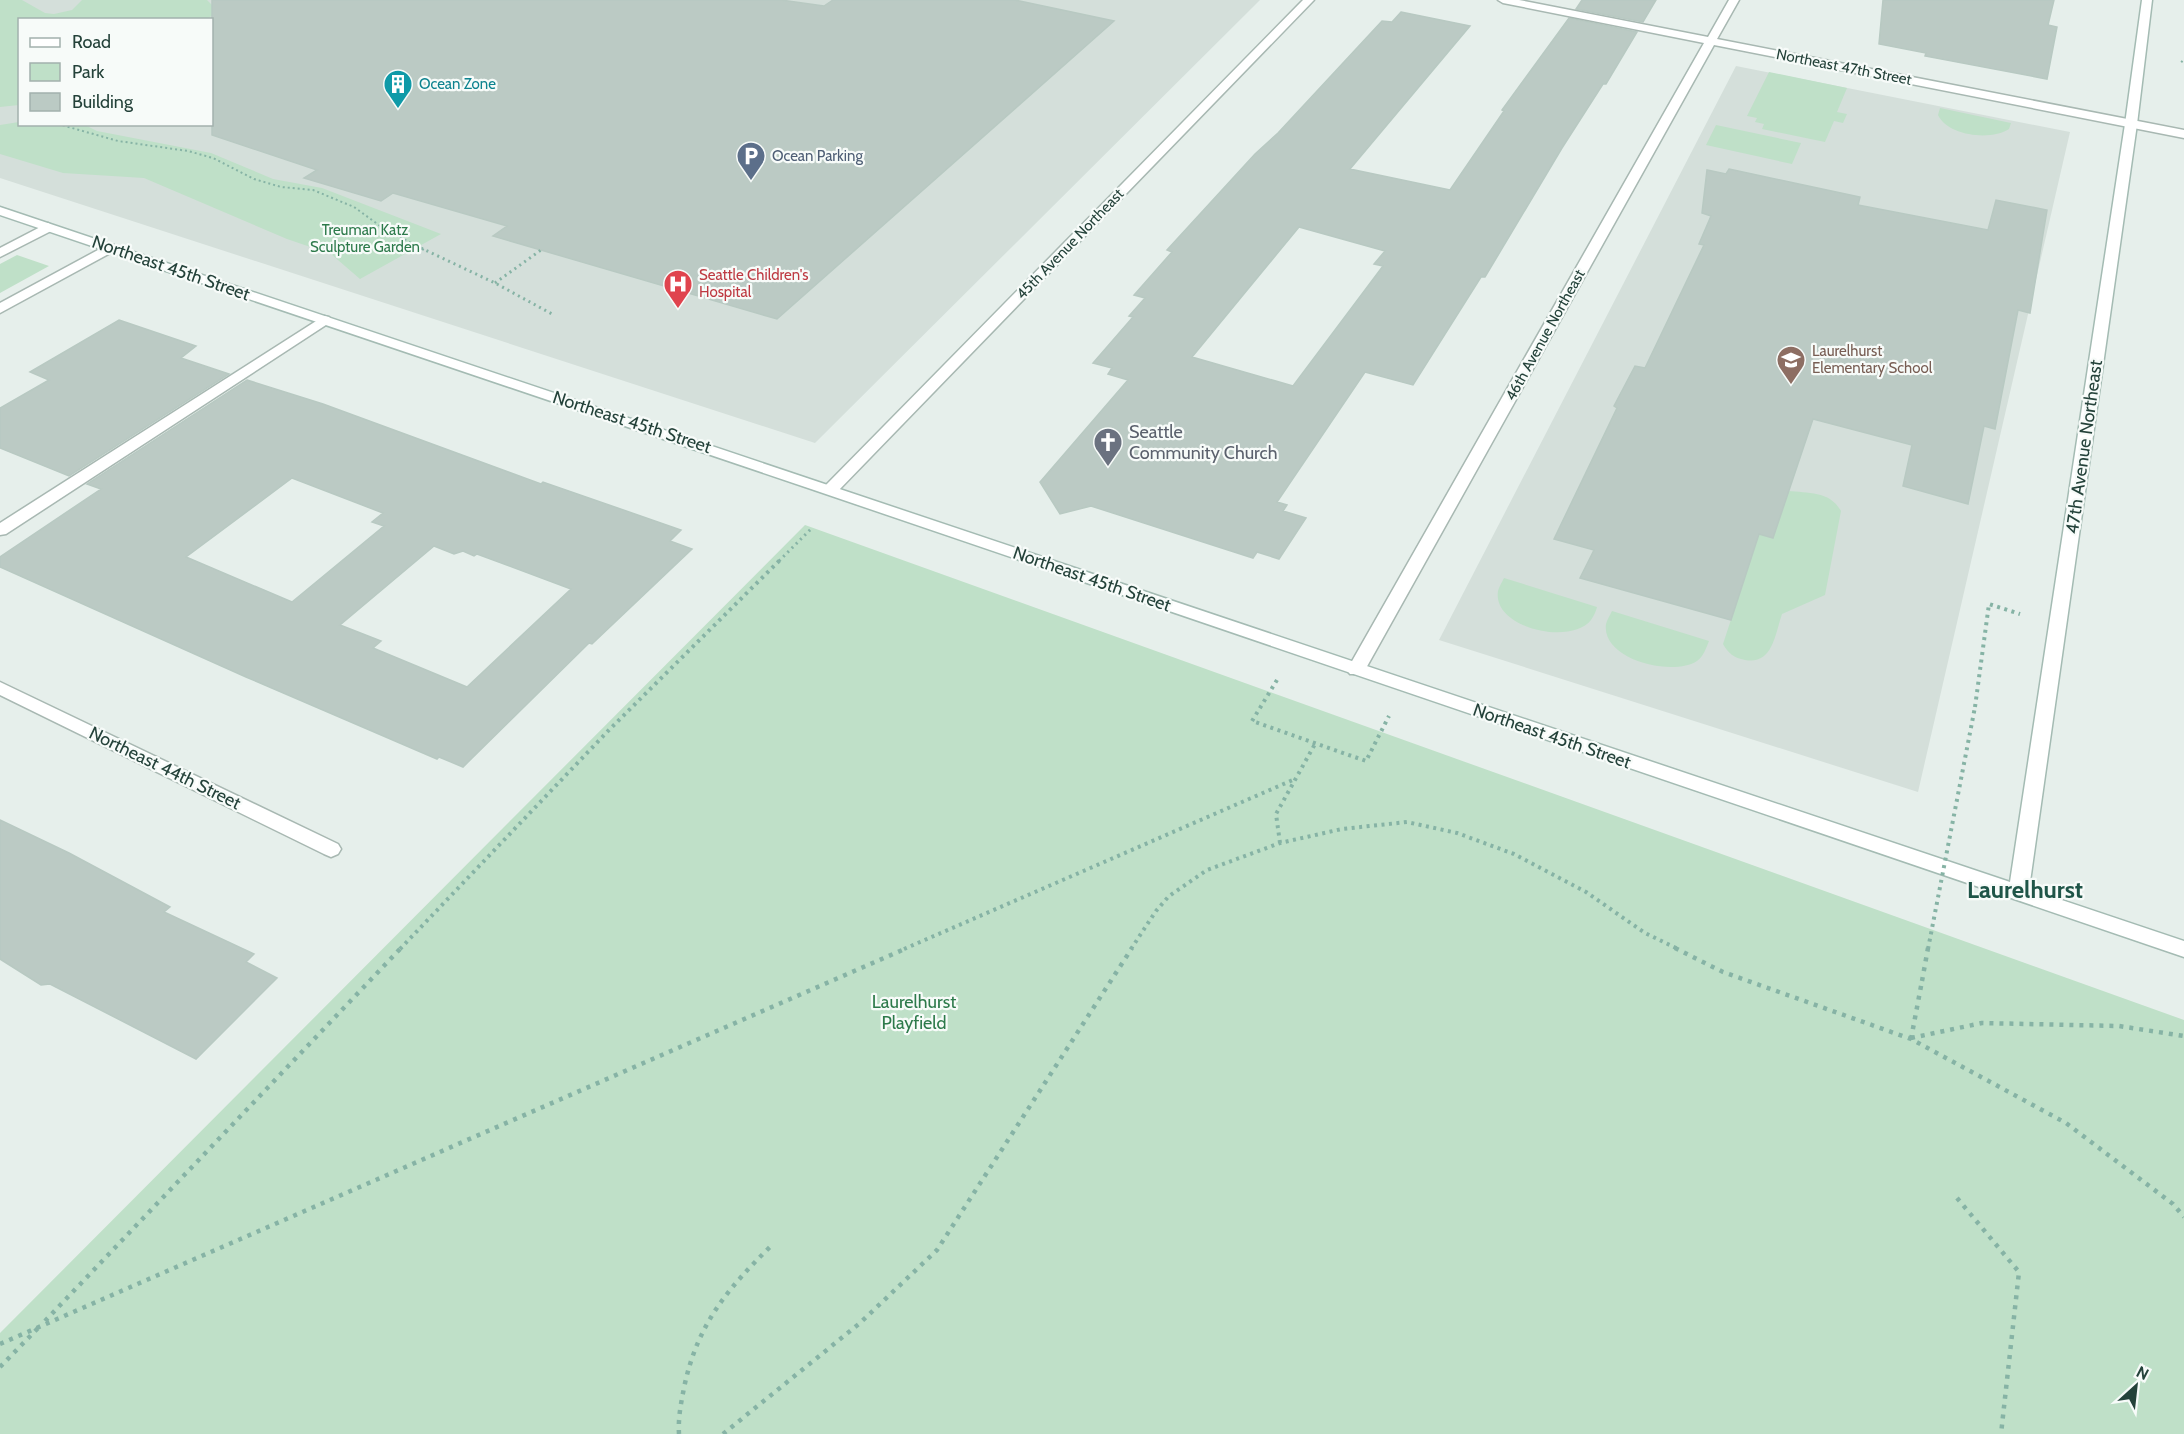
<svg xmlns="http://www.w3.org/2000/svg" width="2184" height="1434" viewBox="0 0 2184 1434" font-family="Cabin,sans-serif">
  <rect width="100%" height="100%" fill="#e6efeb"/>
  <!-- built -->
  <path fill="#d4dfda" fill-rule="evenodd" d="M0,0H1260L815,443L0,178ZM20,20H212V124H20Z
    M1736,66L2070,132L1918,792L1439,640Z"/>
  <!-- green -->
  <path fill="#bfe0c8" d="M0,0H22L45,13L54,14L72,10L82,0H207L218,11L206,20H20L19,105L0,107Z
    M1769,72L1847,88L1837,112L1847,114L1843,123L1834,121L1825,142L1762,129L1764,124L1755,122L1757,118L1747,116Z
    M1940,108L2011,123L2009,129C1991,141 1948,136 1938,115Z
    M19,122L20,124L85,125L97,131L211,153L273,179L322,188L441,234L360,279L331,254L287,239L144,178L63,173L0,154V125Z
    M1716,125L1801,143L1792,164L1706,145Z
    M17,255L49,266L0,293V264Z
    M1788,491C1808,493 1830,491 1841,511L1825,595L1782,614C1775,634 1773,665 1745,660C1734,658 1728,653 1723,644L1759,534L1773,538Z
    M805,525L2184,1020V1434H0V1333Z
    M1504,578L1597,607C1596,611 1594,616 1591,620C1571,646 1492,628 1498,591C1499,587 1502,582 1504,578Z
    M1612,611L1709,641C1706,648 1704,656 1697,661C1673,677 1601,660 1606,624C1607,620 1610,615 1612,611Z"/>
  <!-- building -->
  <path fill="#bbcac4" stroke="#b8c9c2" stroke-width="1.5" fill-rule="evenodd" d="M212,0H781L824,6L833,0H1015L1114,21L777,319L493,236L507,226L393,193L381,201L304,178L317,170L212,135Z
    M1582,0H1656L1643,22L1576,9Z
    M1883,0H2054L2048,25L2057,27L2047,79L1925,56L1926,53L1879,44Z
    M1401,12L1470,26L1350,169L1450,190L1504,111L1502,110L1569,18L1637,32L1606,84H1603L1562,148L1485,277H1481L1413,385L1365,372L1277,502L1287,505L1283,511L1306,518L1279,559L1257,552L1253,558L1091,506L1060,514L1040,482L1128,380L1108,374L1112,368L1093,363L1133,317L1129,316L1145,298L1134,295L1172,252L1167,250L1255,154L1278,133L1382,21L1392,22ZM1299,227L1385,251L1374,264L1383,266L1293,386L1192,357Z
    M1729,169L1860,197L1858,205L1988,230L1996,200L2047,210L2030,313L2018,310L1995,429L1984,426L1968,504L1903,486L1912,445L1813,419L1773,538L1759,534L1731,620L1580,578L1594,550L1554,539L1617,408L1614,406L1635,366L1645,368L1704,245L1699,244L1711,216L1702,213L1707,170L1726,174Z
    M119,320L196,346L181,358L229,374L69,476L0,448V408L49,380L30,372Z
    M247,380L323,404L541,484L543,482L681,530L670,541L692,549L592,644L589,643L463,767L439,757L437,759L246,677L0,567V557L101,489L87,484ZM292,478L383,513L372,522L384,526L292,602L186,557ZM434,546L454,554L463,551L474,556L477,554L571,589L467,687L373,648L381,641L340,625Z
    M0,820L69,853L170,907L164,912L254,954L246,962L277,978L196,1059L50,984L41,985L0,959Z"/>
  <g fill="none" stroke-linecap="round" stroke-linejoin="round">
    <!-- lane casing -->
    <g stroke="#a8b8b2" stroke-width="3">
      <path id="lane" d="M324,316L329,317L331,320L329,323L6,534L0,535V523Z"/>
    </g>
    <!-- street casing -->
    <g stroke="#a8b8b2" stroke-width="3">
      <path id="street" d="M1303,0H1314L837,492H825L823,489L825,486Z
        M1498,0H1519L1708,37L1729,0H1739L1717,39L2184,130V138L1714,45L1365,670L1362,674H1350L1347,670L1704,43L1503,3Z
        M48,223L54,227L53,230L0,257V248Z
        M109,244L114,245L116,248L114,251L0,313V303Z
        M0,682L338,844L341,849L338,854L331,857L324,854L0,695Z"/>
    </g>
    <!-- secondary casing -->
    <g stroke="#a4bbb3" stroke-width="3">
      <path id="secondary" d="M2142,0H2152L2137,124L2029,889L2184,941V957L814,490L0,215V207L2010,882L2125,124Z"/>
    </g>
    <!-- path-far3 -->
    <path stroke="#86b3a5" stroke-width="2" stroke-dasharray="2 3" stroke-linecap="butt" d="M2181,61L2184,63
      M58,124L118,141L188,151L213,158L254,179L281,187L313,190L354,207L383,228L424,250"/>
    <!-- path-far2 -->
    <path stroke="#86b3a5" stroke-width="3" stroke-dasharray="2 4" stroke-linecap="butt" d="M421,248L495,283L552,314
      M495,283L541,250
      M779,561L812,528"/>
    <!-- path-far1 -->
    <path stroke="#86b3a5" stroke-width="4" stroke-dasharray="3 4.5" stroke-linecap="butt" d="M1277,680L1252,721L1366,761L1389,716
      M1975,707L1989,604L2020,614
      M1280,843L1276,814L1315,744
      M400,949L609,730L781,559
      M904,949L1295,779
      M1131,949L1156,911L1169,896L1207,870L1280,843L1342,829L1407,822L1457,833L1514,854L1586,892L1645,933L1678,949"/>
    <!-- path -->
    <path stroke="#86b3a5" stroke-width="4.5" stroke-dasharray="4 6" stroke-linecap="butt" d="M1675,948L1723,972L1911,1039L2066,1123L2173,1204L2184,1217
      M1911,1038L1982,1023L2119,1026L2184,1036
      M1911,1039L1922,981
      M1957,1198L2019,1272L2001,1434
      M45,1321L401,948
      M0,1344L907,948
      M0,1367L40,1326
      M679,1434C678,1418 681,1403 684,1388C697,1324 728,1288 773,1244
      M723,1434L860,1323L937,1250L1132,948"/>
    <!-- lane -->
    <use href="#lane" fill="#fff" fill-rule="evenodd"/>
    <!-- street -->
    <use href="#street" fill="#fff" fill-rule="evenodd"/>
    <!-- secondary -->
    <use href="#secondary" fill="#fff" fill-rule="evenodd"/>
    <!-- path-bridge-far1 -->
    <path stroke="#86b3a5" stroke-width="4" stroke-dasharray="3 4.5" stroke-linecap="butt" d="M1928,949L1975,707"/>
    <!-- path-bridge -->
    <path stroke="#86b3a5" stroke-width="4.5" stroke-dasharray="4 6" stroke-linecap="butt" d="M1922,981L1928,948"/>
  </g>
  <!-- icons -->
  <defs>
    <g id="building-pin" transform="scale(1.5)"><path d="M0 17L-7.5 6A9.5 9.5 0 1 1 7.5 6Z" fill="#0f9aa8" stroke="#f7fbf9"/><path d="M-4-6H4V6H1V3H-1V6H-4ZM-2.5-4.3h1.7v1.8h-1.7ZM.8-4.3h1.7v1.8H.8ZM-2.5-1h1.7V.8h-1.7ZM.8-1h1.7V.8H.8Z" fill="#fff"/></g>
    <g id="parking-pin" transform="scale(1.5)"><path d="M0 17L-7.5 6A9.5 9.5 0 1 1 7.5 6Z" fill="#5c6f8a" stroke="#f7fbf9"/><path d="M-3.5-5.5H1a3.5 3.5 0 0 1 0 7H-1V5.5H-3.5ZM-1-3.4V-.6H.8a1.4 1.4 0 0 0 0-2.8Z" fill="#fff"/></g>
    <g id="hospital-pin" transform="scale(1.5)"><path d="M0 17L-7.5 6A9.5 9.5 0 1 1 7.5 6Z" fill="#e0444e" stroke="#f7fbf9"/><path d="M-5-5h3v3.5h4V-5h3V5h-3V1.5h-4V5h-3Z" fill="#fff"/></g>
    <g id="school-pin" transform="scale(1.5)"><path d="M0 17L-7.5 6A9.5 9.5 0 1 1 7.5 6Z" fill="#8d6e63" stroke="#f7fbf9"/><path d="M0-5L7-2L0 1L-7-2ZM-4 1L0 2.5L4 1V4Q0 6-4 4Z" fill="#fff"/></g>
    <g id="church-pin" transform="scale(1.5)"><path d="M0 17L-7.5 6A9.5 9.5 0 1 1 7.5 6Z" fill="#6b7280" stroke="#f7fbf9"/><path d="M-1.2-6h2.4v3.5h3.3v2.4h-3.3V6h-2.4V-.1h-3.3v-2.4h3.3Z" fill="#fff"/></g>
  </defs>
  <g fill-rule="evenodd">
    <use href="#building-pin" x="398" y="84"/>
    <use href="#parking-pin" x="751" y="156"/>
    <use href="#hospital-pin" x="678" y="284"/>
    <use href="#school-pin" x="1791" y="360"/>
    <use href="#church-pin" x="1108" y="442"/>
  </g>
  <g text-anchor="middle" stroke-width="4.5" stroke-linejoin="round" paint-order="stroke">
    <!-- far-street labels -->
    <g font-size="15" fill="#24423a" stroke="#f7fbf9">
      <text transform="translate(1844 67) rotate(11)" y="5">Northeast 47th Street</text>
      <text transform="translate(1070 244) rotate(-46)" y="5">45th Avenue Northeast</text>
      <text transform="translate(1545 335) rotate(-61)" y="5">46th Avenue Northeast</text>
    </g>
    <!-- far-culture labels -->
    <g font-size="15" fill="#0d838f" stroke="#f7fbf9" text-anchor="start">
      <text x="419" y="89">Ocean Zone</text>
    </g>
    <!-- far-service labels -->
    <g font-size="15" fill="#4e5e75" stroke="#f7fbf9" text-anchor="start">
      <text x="772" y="161">Ocean Parking</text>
    </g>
    <!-- far-park labels -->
    <g font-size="15" fill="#2d7a4b" stroke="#f7fbf9">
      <text x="365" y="235">Treuman Katz<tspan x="365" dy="17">Sculpture Garden</tspan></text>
    </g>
    <!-- far-health labels -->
    <g font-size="15" fill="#be3a42" stroke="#f7fbf9" text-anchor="start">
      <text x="699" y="280">Seattle Children's<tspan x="699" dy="17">Hospital</tspan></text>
    </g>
    <!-- far-education labels -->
    <g font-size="15" fill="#785e54" stroke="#f7fbf9" text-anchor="start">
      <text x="1812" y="356">Laurelhurst<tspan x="1812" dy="17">Elementary School</tspan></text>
    </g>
    <!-- street labels -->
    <g font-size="18" fill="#24423a" stroke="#f7fbf9">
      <text transform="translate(171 268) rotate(19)" y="6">Northeast 45th Street</text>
      <text transform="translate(632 422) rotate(18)" y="6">Northeast 45th Street</text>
      <text transform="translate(2084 447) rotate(-82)" y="6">47th Avenue Northeast</text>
      <text transform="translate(1092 579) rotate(19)" y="6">Northeast 45th Street</text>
      <text transform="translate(1552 736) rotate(19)" y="6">Northeast 45th Street</text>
      <text transform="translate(165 768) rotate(26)" y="6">Northeast 44th Street</text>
    </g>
    <!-- worship labels -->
    <g font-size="18" fill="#5b616d" stroke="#f7fbf9" text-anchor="start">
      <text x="1129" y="438">Seattle<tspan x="1129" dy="21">Community Church</tspan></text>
    </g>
    <!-- park labels -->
    <g font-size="18" fill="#2d7a4b" stroke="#f7fbf9">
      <text x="914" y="1008">Laurelhurst<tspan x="914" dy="21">Playfield</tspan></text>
    </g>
    <!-- district labels -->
    <g font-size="24" font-weight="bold" fill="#1f5548" stroke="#f7fbf9">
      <text x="2025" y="898">Laurelhurst</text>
    </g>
  </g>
  <!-- legend -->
  <rect x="18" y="18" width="195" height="108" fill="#f7fbf9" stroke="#a3b1ad" stroke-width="1.5"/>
  <rect x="30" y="38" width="30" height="9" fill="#ffffff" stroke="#a3b1ad" stroke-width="1.5"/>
  <text x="72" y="48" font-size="18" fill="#24423a">Road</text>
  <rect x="30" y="63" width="30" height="18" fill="#bfe0c8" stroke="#a3b1ad" stroke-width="1.5"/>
  <text x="72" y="78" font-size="18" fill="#24423a">Park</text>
  <rect x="30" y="93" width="30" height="18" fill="#bbcac4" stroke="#a3b1ad" stroke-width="1.5"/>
  <text x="72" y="108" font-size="18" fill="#24423a">Building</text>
  <!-- north arrow -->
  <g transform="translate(2136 1386) rotate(27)" stroke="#f7fbf9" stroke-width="4.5" paint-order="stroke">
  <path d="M0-4.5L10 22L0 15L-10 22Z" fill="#24423a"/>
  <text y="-9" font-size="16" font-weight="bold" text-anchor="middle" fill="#24423a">N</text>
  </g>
</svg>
